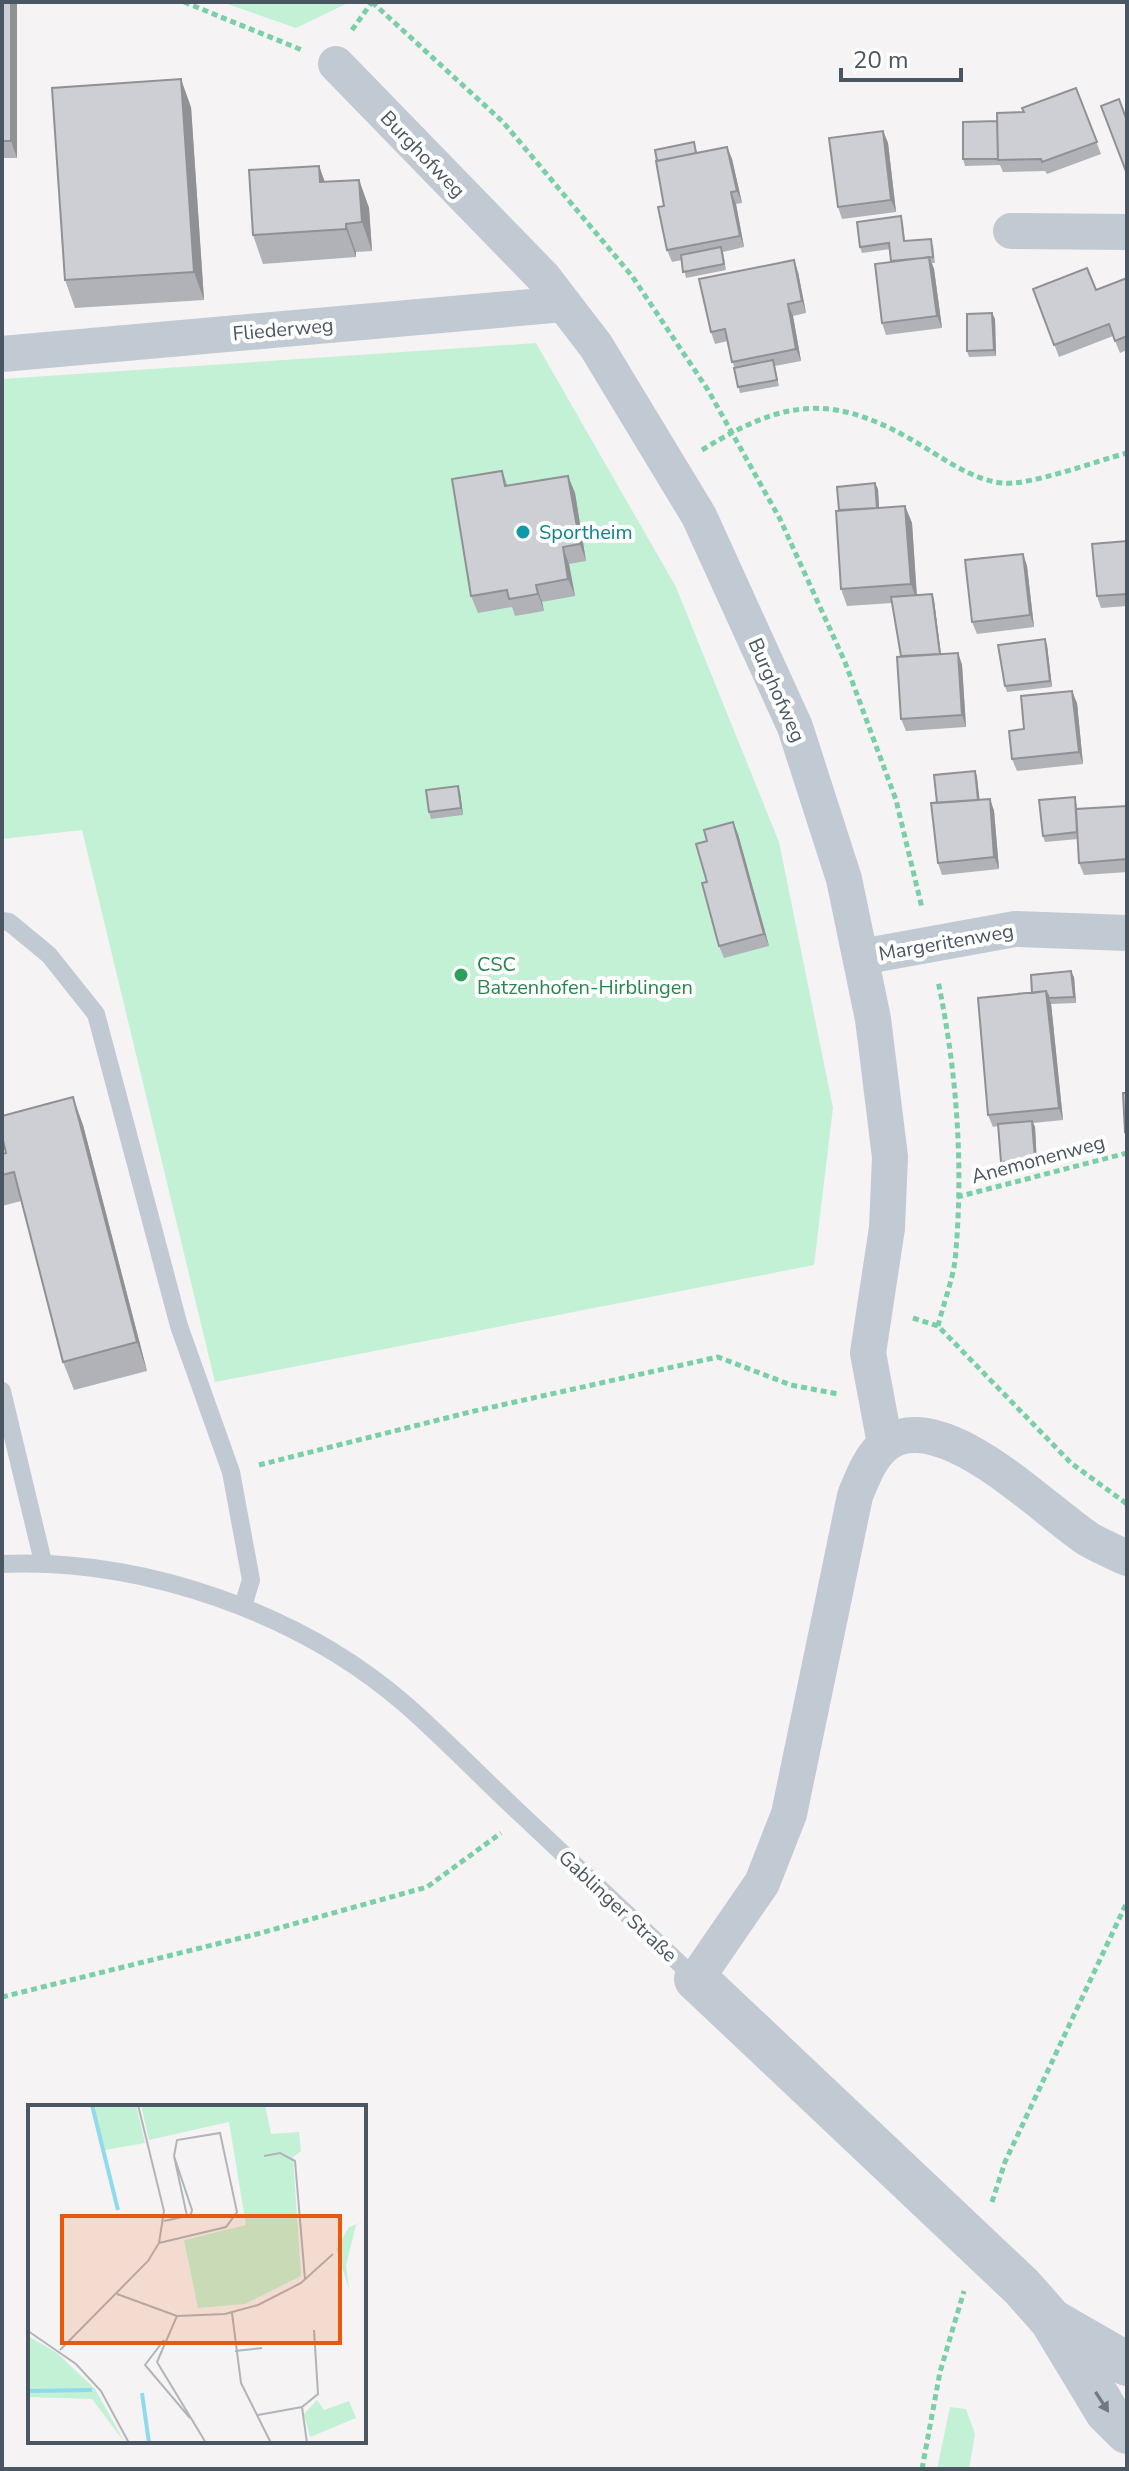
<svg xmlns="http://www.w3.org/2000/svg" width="1129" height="2471" viewBox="0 0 1129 2471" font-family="'Nunito Sans',sans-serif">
  <rect width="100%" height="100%" fill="#f5f3f3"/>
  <!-- green -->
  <path fill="#c3f1d5" d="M222,2H350L296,28Z
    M536,343L676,587L779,842L833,1108L814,1265L215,1382L82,830L2,839V379Z
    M950,2407L966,2409L975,2434L969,2469H937Z"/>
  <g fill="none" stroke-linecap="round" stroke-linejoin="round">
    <!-- path -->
    <path stroke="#7ad0a6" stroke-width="5" stroke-dasharray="6 4" stroke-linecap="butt" d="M184,2L302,50
      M372,2L503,122L632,276L708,390L780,519L845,662L896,800L922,908
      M352,30L372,2
      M702,450C789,396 837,394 924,447C947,461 974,480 1002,483C1030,486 1096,461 1127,453
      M957,1197L1127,1153
      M913,1318L938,1326L1071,1463L1127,1504
      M938,1326C943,1305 952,1282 955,1261C964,1168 957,1072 938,981
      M259,1465L470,1412L718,1357L791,1385L838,1394
      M2,1997L257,1934L427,1887L501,1833
      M992,2202L1005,2162L1127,1902
      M922,2469L940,2372L964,2291"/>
    <!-- service -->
    <path stroke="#c1cad2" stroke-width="18" d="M2,921L9,922L49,955L96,1014L179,1326L231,1472L251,1580L243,1606
      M2,1391L43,1562
      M2,1564C142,1558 299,1612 405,1704C446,1740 484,1780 524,1817C581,1871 638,1925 696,1979"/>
    <!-- minor -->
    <path stroke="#c1cad2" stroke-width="36" d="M336,64L543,277L596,346L699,516L795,727L844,879L873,1019L890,1157L887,1228L868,1353L885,1444
      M1011,231L1127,232
      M2,354L564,304
      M861,957L1015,929L1127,933
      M696,1979L762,1883L789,1814L855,1496C862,1479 870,1456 886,1444C941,1404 1043,1509 1088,1539C1100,1546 1114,1552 1127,1558"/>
    <!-- tertiary -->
    <path stroke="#c1cad2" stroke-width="44" d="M696,1979L1022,2287L1052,2321L1107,2412L1127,2432
      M1056,2323L1127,2364"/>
  </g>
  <!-- wall -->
  <path fill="#b0b2b7" d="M2,2H17V158H2Z
    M1076,88L1101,154L1047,174L1045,171L1003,172L1000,165L965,166L963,159L997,121L1023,112Z
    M191,107L204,300L75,308L65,280Z
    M883,131L888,143L896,212L842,219L838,207Z
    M694,142L697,153L727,147L732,159L742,203L736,204L744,247L723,252L726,270L686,278L682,260L672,262L667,250L664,206Z
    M319,166L325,182L359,180L369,208L372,251L356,252V257L263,264L253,235Z
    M901,216L903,223L905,241L933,245L935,263H932L934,269L942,328L886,335L882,323L892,262L890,249L862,253L860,247Z
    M798,272L806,313L793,316L801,361L775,366L779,386L740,393L728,341L715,344L711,332Z
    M1127,278V350L1120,353L1113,336L1059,357L1033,289L1096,290Z
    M992,313L995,319L996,356L969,357L967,351Z
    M502,471L508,486L568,476L575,493L586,561L569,564L575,596L542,602L544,611L515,616L512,607L478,613L471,596Z
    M878,489L879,508L905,506L912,523L917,595L932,594L934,600L941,654L958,653L962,665L966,727L906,731L901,719V656L892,603L847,606L841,589L839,510Z
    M1127,541V606L1101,608L1097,596Z
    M1023,554L1027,566L1034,627L977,634L972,622Z
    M1047,645L1052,687L1007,692L1005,686Z
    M1077,703L1083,764L1017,771L1012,759L1024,729Z
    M975,771L977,777L979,800L990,799L994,811L999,869L942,875L938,863L937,803Z
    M460,792L463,815L431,819L429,812Z
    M1077,803V809L1127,806V872L1084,875L1079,863L1078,839L1045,842L1043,836Z
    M738,834L769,946L724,958L719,946Z
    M1074,977L1076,1003L1051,1004L1063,1120L1033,1123L1035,1127L1037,1165L1003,1168L1001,1162L998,1126L993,1127L988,1115L1032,993Z
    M83,1125L147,1371L74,1390L63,1362L21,1201L2,1206V1154Z"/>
  <!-- shaded-wall -->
  <path fill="#909195" d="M11,2H17V158L11,141Z
    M181,79L191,107L204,300L194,272Z
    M883,131L888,143L896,212L891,200Z
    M727,147L732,159L742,203L737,191Z
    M319,166L329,194L320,182Z
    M359,180L369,208L372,251L362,222Z
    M731,192L736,204L744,247L740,236Z
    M346,224L356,252V257L346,229Z
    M929,257L934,269L942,328L937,316Z
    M794,260L798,272L806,313L802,301Z
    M788,304L793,316L801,361L796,349Z
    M992,313L995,319L996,356L994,350Z
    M568,476L575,493L586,561L580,544Z
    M875,483L878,489L880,525L878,519Z
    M905,506L912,523L917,601L911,584Z
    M563,547L569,564L575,596L568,579Z
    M1023,554L1027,566L1034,627L1030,615Z
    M536,585L542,602L544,611L538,594Z
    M932,594L934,600L942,665L940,659Z
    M1045,639L1047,645L1052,687L1050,681Z
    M958,653L962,665L966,727L962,715Z
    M1072,691L1077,703L1083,764L1079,752Z
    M975,771L977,777L981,812L978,806Z
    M458,786L460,792L463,815L461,808Z
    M990,799L994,811L999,869L994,857Z
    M733,822L738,834L769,946L764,934Z
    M1071,971L1074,977L1076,1003L1074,997Z
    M1046,991L1051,1003L1063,1120L1059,1108Z
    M73,1097L83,1125L147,1371L137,1342Z
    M1032,1121L1035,1127L1037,1165L1035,1159Z"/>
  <!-- building -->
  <path fill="#cdcfd5" stroke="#909195" stroke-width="2" d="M2,2H11V141H2Z
    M181,79L194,272L65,280L52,88Z
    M1076,88L1097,142L1042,162L1041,159L998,160L997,113L1024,112L1022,108Z
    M1119,99L1127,121V174L1101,106Z
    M997,121L998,159H963V122Z
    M883,131L891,200L838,207L829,138Z
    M694,142L696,153L657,161L655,150Z
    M727,147L737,191L731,192L740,236L667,250L658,207L664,206L656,161Z
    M319,166L320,182L359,180L362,222L346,224V229L253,235L249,170Z
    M901,216L904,241L931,239L933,257L891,261L889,243L860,247L857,222Z
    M721,247L724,264L683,272L681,255Z
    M929,257L937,316L882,323L875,264Z
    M794,260L802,301L788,304L796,349L732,362L725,329L711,332L699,279Z
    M1087,268L1096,290L1127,278V336L1115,341L1109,324L1054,345L1033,289Z
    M992,313L994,350L967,351V314Z
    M773,360L777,380L738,387L734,368Z
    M502,471L505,486L568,476L580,544L563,547L568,579L536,585L538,594L509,599L507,590L471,596L452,479Z
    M875,483L877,508L839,510L837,487Z
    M905,506L911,584L841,589L836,511Z
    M1127,541V594L1097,596L1092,544Z
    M1023,554L1030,615L972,622L965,560Z
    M932,594L940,654L901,656L891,597Z
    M1045,639L1050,681L1005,686L998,645Z
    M958,653L962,715L901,719L897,657Z
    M1072,691L1079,752L1012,759L1009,731L1024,729L1021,696Z
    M975,771L978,800L937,803L934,775Z
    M458,786L461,808L429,812L426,790Z
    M1075,797L1077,832L1043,836L1039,800Z
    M990,799L994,857L938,863L931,803Z
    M1127,806V859L1079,863L1076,809Z
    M733,822L764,934L719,946L702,883L707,882L696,844L707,841L704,830Z
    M1071,971L1074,997L1049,998L1046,991L1032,993L1031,975Z
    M1046,991L1059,1108L988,1115L978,998Z
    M1123,1093H1127V1131L1125,1132Z
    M73,1097L137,1342L63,1362L14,1172L2,1175V1154L6,1153L2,1136V1116Z
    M1032,1121L1035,1159L1001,1162L998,1124Z"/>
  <!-- one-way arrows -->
  <defs><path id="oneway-solid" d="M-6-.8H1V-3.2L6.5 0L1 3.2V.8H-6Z" transform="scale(2)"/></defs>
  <use fill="#6e7983" href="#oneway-solid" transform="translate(1102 2402) rotate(57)"/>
  <!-- markers -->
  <circle fill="#0f9aa8" stroke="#fff" stroke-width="3" cx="523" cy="532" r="8"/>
  <circle fill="#2e9e5b" stroke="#fff" stroke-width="3" cx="461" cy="975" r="8"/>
  <g text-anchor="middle" stroke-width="8" stroke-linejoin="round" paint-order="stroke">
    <!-- street labels -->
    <g font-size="20" fill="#4a5661" stroke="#fff">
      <text transform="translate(423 154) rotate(46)" y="7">Burghofweg</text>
      <text transform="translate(283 329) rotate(-5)" y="7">Fliederweg</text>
      <text transform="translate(777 690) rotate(66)" y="7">Burghofweg</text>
      <text transform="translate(946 942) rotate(-10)" y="7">Margeritenweg</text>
      <text transform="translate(1038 1159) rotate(-15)" y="7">Anemonenweg</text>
      <text transform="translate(618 1906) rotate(43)" y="7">Gablinger Straße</text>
    </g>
    <!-- culture labels -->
    <g font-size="20" fill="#0d838f" stroke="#fff" text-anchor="start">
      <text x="539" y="539">Sportheim</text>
    </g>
    <!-- leisure labels -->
    <g font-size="20" fill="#27864d" stroke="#fff" text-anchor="start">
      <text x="477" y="971">CSC<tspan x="477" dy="23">Batzenhofen-Hirblingen</tspan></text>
    </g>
  </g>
  <!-- overview -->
  <g transform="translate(28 2105)">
    <rect width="338" height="338" fill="#f5f3f3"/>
    <path d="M65,0H108L117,38L77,45ZM113,0H237L243,29L271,27L273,46L265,52L273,171L217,199L170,203L156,135L218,120L201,17L231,10L121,35ZM338,116L328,120L318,160L321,184L308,144L321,122ZM0,231L29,248L67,284L97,338L64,294L0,292ZM289,295L296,305L321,296L328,313L282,332L276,309Z" fill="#c3f1d5"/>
    <path fill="none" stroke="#90daee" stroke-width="4" d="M64,0L90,105M0,286L64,285M114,288L121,338"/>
    <path fill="none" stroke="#b1b4b9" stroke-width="2" d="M236,51L252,48L267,56L277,174M136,116L159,111L163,109L164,105L146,51L159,111M131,138L198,122L209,107L192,28L149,35L146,51M89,189L149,211M204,208L213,278L243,338M149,211L197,209L230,200L273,178L305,149M149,211L129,257L178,338M0,226L48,259L73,286L101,338M136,235L117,260L162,313M32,245L120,156L131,138L136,106L110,0M207,246L234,243M274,302L279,338M230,310L274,302L290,289L286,225"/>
    <path fill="#e8590c" fill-opacity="0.15" stroke="#e8590c" stroke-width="4" d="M34,111H312V238H34Z"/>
    <rect width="338" height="338" fill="none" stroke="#4a5661" stroke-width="4"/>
  </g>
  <!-- border -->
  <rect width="1129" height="2471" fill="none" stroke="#4a5661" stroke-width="8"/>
  <!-- scale -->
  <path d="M841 68v12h120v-12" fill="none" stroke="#4a5661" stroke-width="4"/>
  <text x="853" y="68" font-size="24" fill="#4a5661" stroke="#ffffff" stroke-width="6" paint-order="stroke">20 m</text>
</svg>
